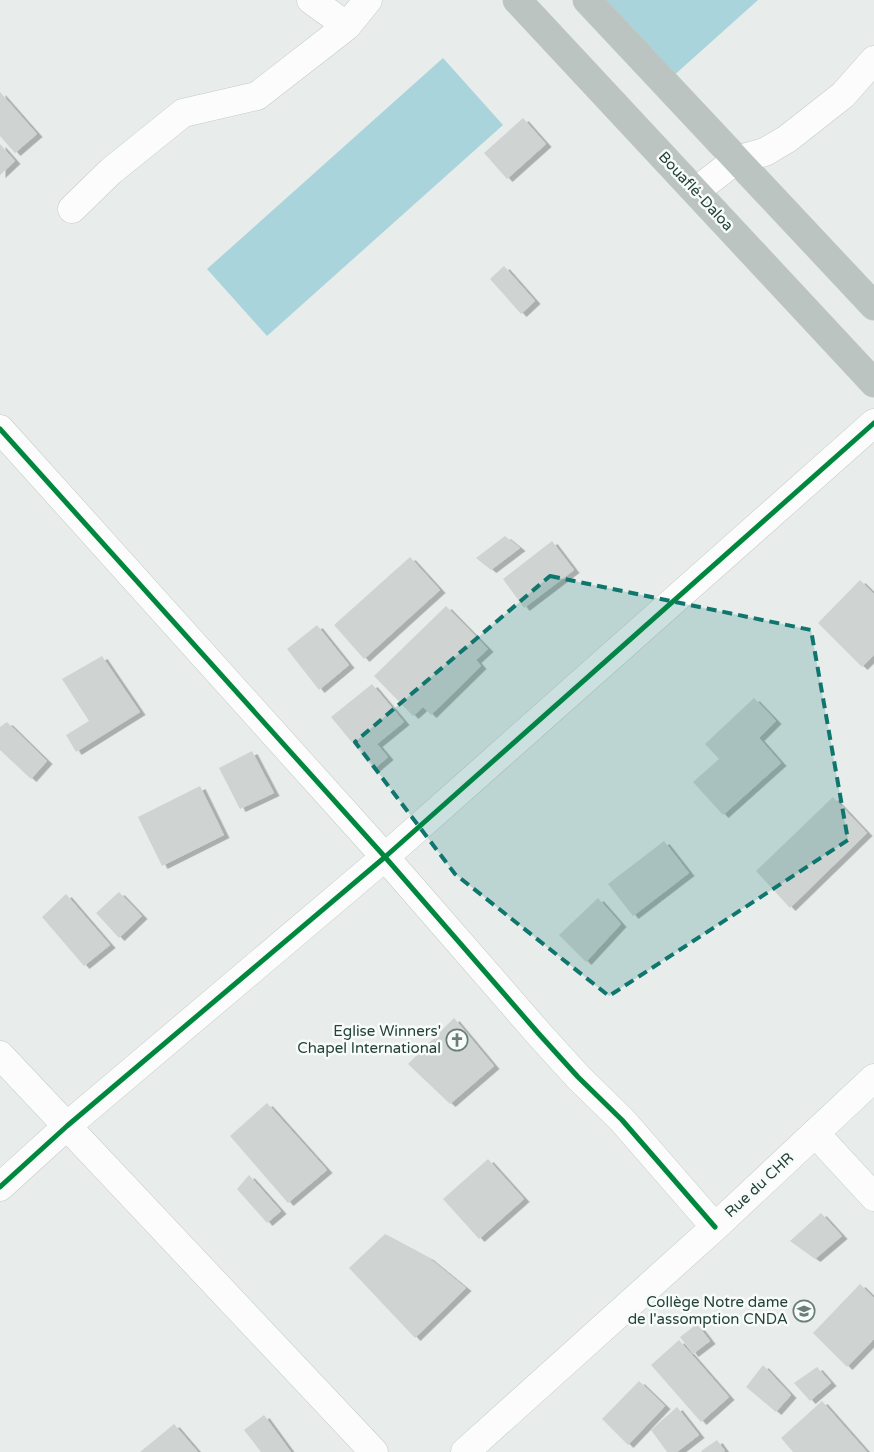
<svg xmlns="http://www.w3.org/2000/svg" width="874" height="1452" viewBox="0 0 874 1452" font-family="'Varela Round',sans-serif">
  <defs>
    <filter id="shadow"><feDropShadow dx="5.5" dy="3" stdDeviation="0" flood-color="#0004"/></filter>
  </defs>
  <rect width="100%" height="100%" fill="#e8edeb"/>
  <!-- water -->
  <path fill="#a9d4db" d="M601,0H758L671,78Z
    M443,58L503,125L267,336L207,269Z"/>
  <!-- building -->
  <path fill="#cfd4d2" filter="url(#shadow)" d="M0,92L37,134L15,153L0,136Z
    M523,118L546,144L507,179L484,153Z
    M0,144L15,161L0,175Z
    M504,266L535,301L521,314L490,279Z
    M505,536L520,548L491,570L476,558Z
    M552,541L574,570L524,608L503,579Z
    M410,557L440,590L364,659L334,625Z
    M860,580L874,594V655L862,667L818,623Z
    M446,606L488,649L476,660L481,666L431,715L423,707L413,716L374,676Z
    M317,625L349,665L319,690L287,649Z
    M102,656L140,712L76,752L66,735L89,721L62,679Z
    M372,684L404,722L377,744L388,757L374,769L331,717Z
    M754,698L776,721L759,738L781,763L723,815L693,782L719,759L705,744Z
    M7,722L47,761L31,779L0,750V727Z
    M252,751L274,793L240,809L219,768Z
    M200,786L224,835L162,866L138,817Z
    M833,797L867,833L790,908L756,871Z
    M664,841L689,873L633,916L608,884Z
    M119,892L142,916L119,938L96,913Z
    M66,894L110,945L84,966L42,917Z
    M598,898L621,924L586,962L559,935Z
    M454,1018L494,1066L450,1104L408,1064Z
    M267,1103L327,1170L288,1203L230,1136Z
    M488,1159L524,1199L479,1239L443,1199Z
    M249,1175L281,1211L267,1223L237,1189Z
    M821,1213L842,1236L815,1259L790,1241Z
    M385,1234L428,1257L466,1288L415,1338L349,1268Z
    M860,1284L874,1298V1339L847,1367L813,1333Z
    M697,1324L710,1341L693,1354L680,1337Z
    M679,1340L729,1397L701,1422L651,1365Z
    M763,1365L791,1395L776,1412L746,1387Z
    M817,1367L831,1383L810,1401L794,1383Z
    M639,1381L665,1406L628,1445L602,1419Z
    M822,1401L867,1452H793L781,1438Z
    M677,1407L699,1435L677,1452H667L651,1430Z
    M264,1415L291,1452H261L244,1430Z
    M174,1424L198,1452H140Z
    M717,1440L725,1451L722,1452H702L701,1451Z"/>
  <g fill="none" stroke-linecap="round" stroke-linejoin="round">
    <!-- minor casing -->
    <g stroke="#c5cac8" stroke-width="29">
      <path id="minor" d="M311,0L347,26
        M696,191L736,160L765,152L787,139L843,95L874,60
        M72,209L111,171L183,113L257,96L347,26L368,0
        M0,429L385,857L539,1034L578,1077L622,1120L715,1227
        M0,1055L374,1452
        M815,1133L874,1197
        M0,1187L67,1126L385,857L874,423
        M465,1452L715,1227L874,1078"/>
    </g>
    <!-- highway casing -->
    <g stroke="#c3ccc9" stroke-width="29">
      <path id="highway" d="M517,0L874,383
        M587,0L874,306"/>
    </g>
    <!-- minor -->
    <use href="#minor" stroke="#fcfcfc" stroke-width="28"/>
    <!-- highway -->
    <use href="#highway" stroke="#bcc4c2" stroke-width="28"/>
    <!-- cycleway casing -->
    <g stroke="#f7fbf9" stroke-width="8">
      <path id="cycleway" d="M0,429L385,857L539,1034L578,1077L622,1120L715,1227
        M0,1187L67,1126L385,857L874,423"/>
    </g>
    <!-- cycleway -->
    <use href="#cycleway" stroke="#00873e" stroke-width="5"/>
  </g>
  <!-- marked area -->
  <path fill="#0f766e" fill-opacity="0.2" stroke="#0f766e" stroke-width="4" stroke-dasharray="10 6" stroke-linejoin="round" d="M550,576L811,630L848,840L609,996L455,874L355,742Z"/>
  <!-- icons -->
  <defs>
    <g id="church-ring" transform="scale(1.125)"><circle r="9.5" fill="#f7fbf9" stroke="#697e78" stroke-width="1.5"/><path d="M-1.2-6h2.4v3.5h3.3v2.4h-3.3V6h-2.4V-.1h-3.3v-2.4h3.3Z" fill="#697e78"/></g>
    <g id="school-ring" transform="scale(1.125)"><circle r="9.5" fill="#f7fbf9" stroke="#697e78" stroke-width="1.5"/><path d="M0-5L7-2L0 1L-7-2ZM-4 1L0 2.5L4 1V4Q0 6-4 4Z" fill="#697e78"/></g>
  </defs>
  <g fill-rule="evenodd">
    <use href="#church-ring" x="457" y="1040"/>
    <use href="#school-ring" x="804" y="1311"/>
  </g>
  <g text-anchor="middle" stroke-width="5" stroke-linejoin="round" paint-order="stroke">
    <!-- street labels -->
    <g font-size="15" fill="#24423a" stroke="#f7fbf9">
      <text transform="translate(696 191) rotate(47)" y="5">Bouaflé-Daloa</text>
      <text transform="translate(759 1185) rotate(-43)" y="5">Rue du CHR</text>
    </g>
    <!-- poi labels -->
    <g font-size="15" fill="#24423a" stroke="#f7fbf9" text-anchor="end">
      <text x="441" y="1036">Eglise Winners'<tspan x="441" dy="17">Chapel International</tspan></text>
      <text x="788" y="1307">Collège Notre dame<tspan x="788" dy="17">de l'assomption CNDA</tspan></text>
    </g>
  </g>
</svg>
